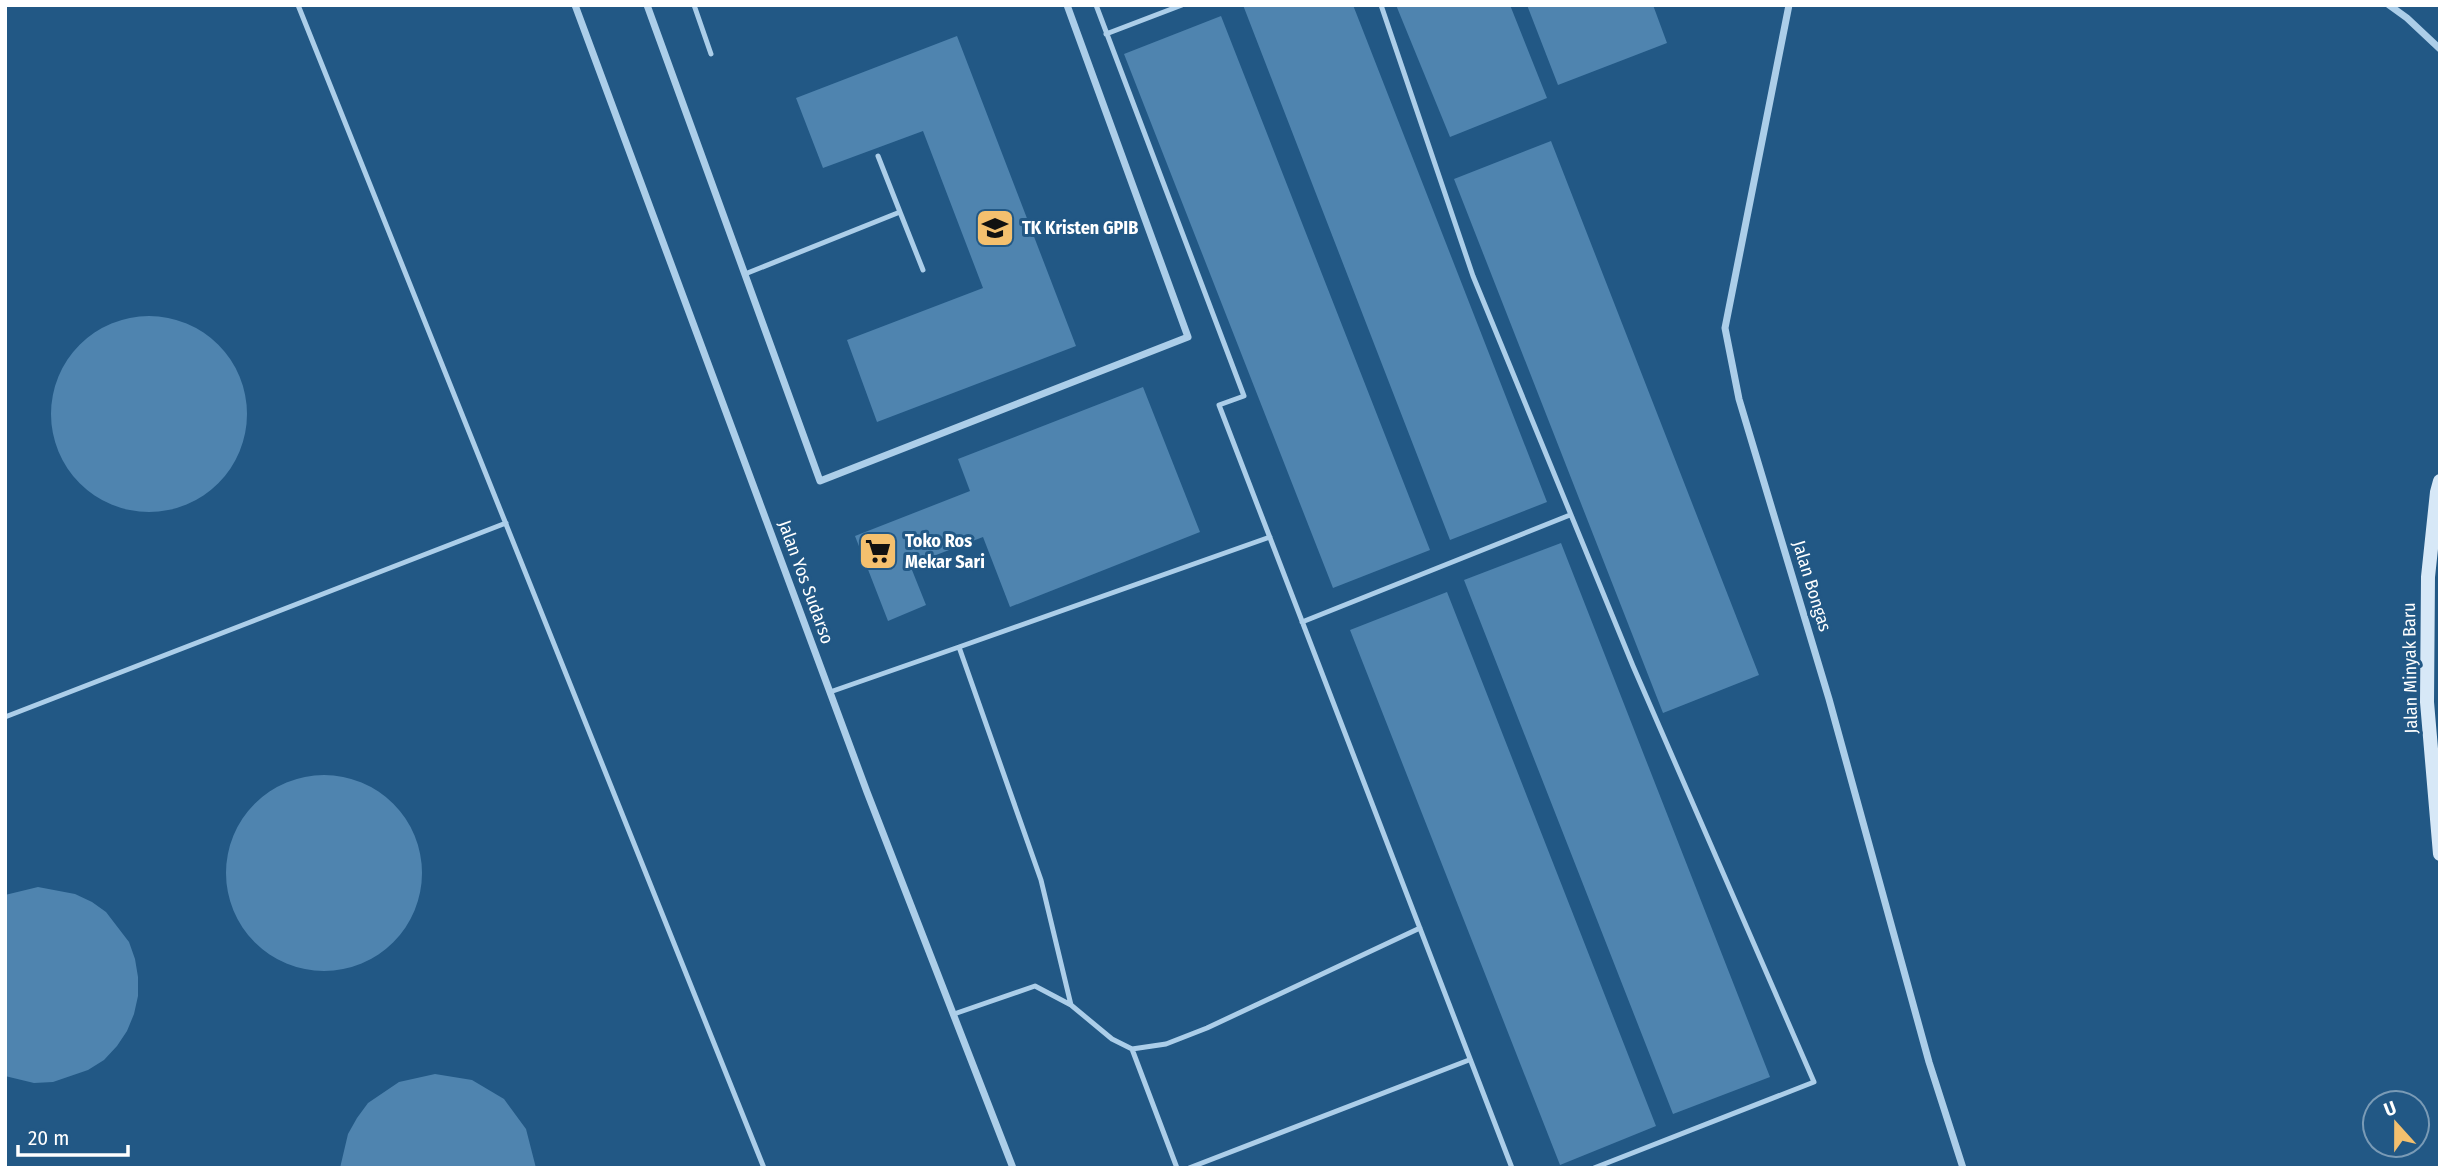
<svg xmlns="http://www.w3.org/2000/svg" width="2445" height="1173" viewBox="0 0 2445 1173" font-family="'Fira Sans Condensed',sans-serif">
  <rect width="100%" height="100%" fill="#225885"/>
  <!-- building -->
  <path fill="#4f84af" d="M1243,5H1353L1547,502L1450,540Z
    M1396,5H1510L1547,98L1450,137Z
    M1527,5H1653L1667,43L1558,85Z
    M1221,16L1430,550L1333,588L1124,54Z
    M957,36L1076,346L877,422L847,340L983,288L923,131L823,168L796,98Z
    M1551,141L1759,675L1663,713L1454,179Z
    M51 414a98 98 0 1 1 196 0a98 98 0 1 1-196 0Z
    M1143,387L1200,532L1010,607L983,537L910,565L926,605L888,621L855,536L970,491L958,459Z
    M1561,543L1770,1077L1673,1114L1464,580Z
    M1447,592L1656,1126L1560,1165L1350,630Z
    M226 873a98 98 0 1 1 196 0a98 98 0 1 1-196 0Z
    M38,887L75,894L92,902L106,912L129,942L135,959L138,977V996L134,1014L127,1031L117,1046L104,1060L88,1070L53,1082L34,1083L5,1076V895Z
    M435,1074L472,1080L504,1099L526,1129L536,1168H340L348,1134L357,1118L368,1103L399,1082Z"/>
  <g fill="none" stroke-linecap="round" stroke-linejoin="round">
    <!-- lane -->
    <path stroke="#accee9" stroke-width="5" d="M298,5L764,1168
      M694,5L711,54
      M1096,5L1244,396L1219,405L1512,1168
      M1381,5L1473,276L1633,666L1814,1082L1594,1168
      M1106,34L1182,5
      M900,212L923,270
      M745,274L900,212L878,156
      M1302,622L1570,515
      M830,692L959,647
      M5,717L506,523
      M1071,1005L1041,880L959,647L1270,537
      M954,1014L1035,986L1071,1005L1112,1039L1132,1049L1166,1044L1207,1028L1420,928
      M1132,1049L1177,1168
      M1189,1168L1469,1060"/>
    <!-- street -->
    <path stroke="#accee9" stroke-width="7" d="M575,5L867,792L1013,1168
      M647,5L820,481L1188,337L1067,5
      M1789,5L1725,328L1739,399L1829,699L1929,1062L1963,1168
      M2389,5L2407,18L2440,49"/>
    <!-- secondary -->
    <path stroke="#d7e8f7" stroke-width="14" d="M2440,481L2437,492L2428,577L2427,702L2440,854"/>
  </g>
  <!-- icons -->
  <defs>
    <g id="school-square" transform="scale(2.0125)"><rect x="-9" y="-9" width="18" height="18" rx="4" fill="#f4c06e" stroke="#225885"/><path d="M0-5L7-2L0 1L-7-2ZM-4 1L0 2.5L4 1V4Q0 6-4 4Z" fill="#111"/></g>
    <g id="supermarket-square" transform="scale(2.0125)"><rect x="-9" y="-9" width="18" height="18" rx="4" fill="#f4c06e" stroke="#225885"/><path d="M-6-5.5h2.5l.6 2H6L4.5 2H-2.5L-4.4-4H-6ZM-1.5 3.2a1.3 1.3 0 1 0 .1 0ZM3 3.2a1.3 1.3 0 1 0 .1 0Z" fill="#111"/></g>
  </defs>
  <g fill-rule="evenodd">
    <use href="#school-square" x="995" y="228"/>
    <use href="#supermarket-square" x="878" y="551"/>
  </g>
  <g text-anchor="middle" stroke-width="6" stroke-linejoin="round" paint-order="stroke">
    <!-- poi labels -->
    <g font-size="18" font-weight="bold" fill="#fff" stroke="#225885" text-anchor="start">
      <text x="1022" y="234">TK Kristen GPIB</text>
      <text x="905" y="547">Toko Ros<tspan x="905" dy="21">Mekar Sari</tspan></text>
    </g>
    <!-- street labels -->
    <g font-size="18" fill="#fff" stroke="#225885">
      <text transform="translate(806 582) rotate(70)" y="6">Jalan Yos Sudarso</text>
      <text transform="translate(1812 586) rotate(73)" y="6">Jalan Bongas</text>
      <text transform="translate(2410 668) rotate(-91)" y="6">Jalan Minyak Baru</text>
    </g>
  </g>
  <!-- border -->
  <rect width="2445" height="1173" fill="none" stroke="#ffffff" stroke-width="14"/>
  <!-- north arrow -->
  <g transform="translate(2396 1124) rotate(339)"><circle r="33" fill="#225885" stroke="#7a9bb6" stroke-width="2"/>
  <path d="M0-5L12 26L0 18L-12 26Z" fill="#f4c06e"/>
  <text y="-10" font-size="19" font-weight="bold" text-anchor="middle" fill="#ffffff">U</text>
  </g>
  <!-- scale -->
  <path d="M18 1145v10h110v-10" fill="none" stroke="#ffffff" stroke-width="3.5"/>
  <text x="28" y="1145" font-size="21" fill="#ffffff" stroke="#225885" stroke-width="5" paint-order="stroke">20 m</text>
</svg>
